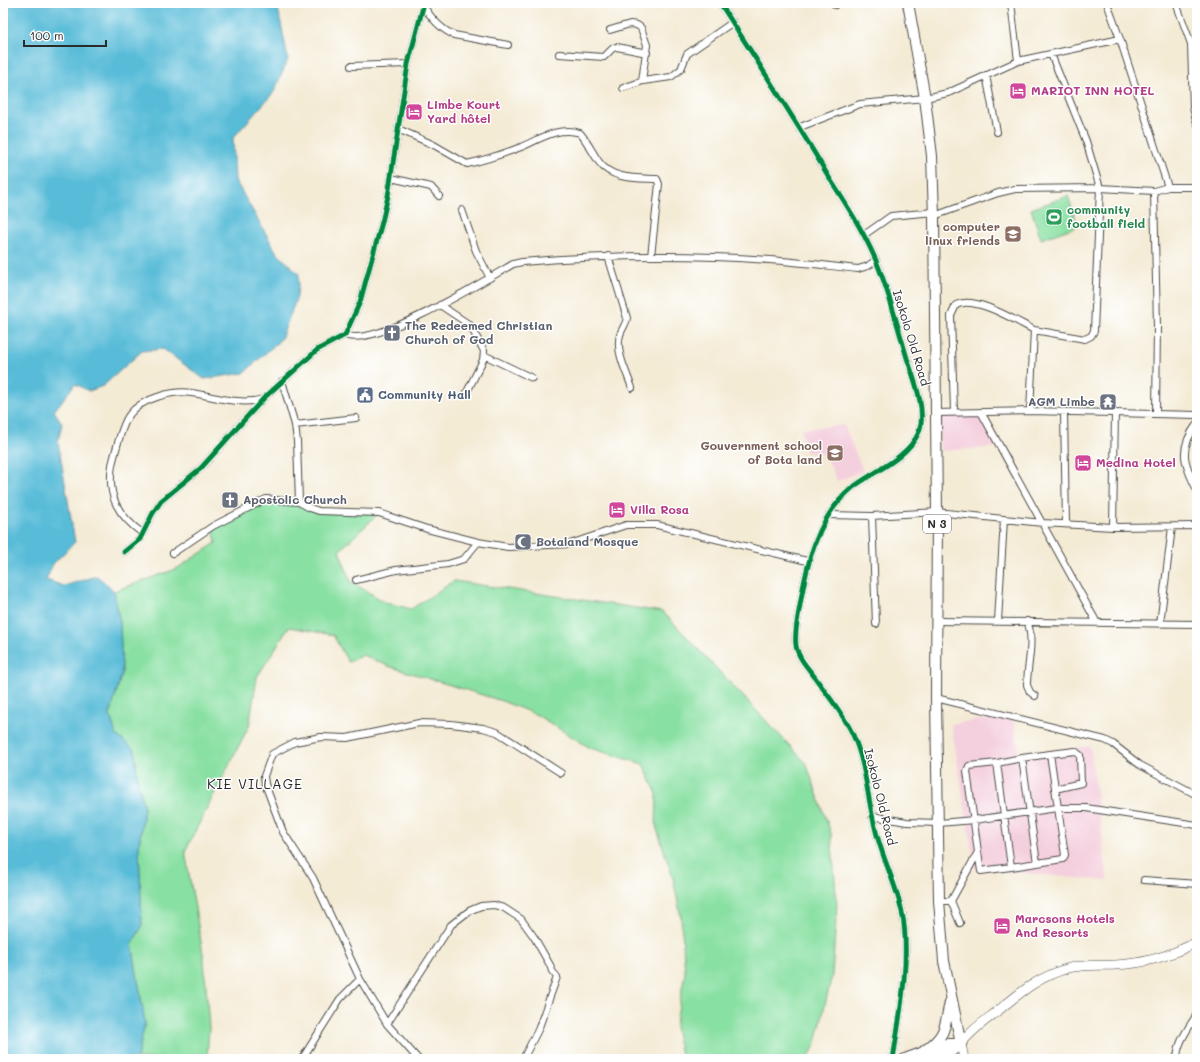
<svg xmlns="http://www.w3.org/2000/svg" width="1200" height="1062" viewBox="0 0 1200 1062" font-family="Mali,sans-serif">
  <rect width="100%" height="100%" fill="#fff"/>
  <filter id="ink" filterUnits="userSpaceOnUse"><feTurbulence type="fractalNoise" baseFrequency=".025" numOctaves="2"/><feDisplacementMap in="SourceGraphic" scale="8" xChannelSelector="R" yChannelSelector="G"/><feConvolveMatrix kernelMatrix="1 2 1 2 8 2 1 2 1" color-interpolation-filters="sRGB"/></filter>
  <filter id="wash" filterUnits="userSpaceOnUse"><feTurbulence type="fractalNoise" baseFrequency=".012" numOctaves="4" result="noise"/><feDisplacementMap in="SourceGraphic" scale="16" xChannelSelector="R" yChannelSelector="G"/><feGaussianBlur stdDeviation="0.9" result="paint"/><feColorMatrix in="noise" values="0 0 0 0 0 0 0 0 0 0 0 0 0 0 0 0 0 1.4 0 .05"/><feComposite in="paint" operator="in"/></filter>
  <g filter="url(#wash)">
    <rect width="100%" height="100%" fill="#f4ebd5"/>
    <!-- built -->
    <path fill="#f4cfde" d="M940,415H980L997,447L940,451Z
      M844,425L863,471L837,481L825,454L806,452L801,429Z
      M1013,715L1019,756L1090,746L1108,881L975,868L951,724Z"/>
    <!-- green -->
    <path fill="#89e0a3" stroke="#5a8667" d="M1068,196L1078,226L1041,239L1031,209Z
      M266,499L307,505L312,509L379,513L339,551L351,582L385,602L411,609L454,581L663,612L806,763L831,833L837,905L832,975L816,1043L808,1059H682L675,1027L685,973L681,917L673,878L656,826L657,794L643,764L590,748L537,715L502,701L388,666L363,655L348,662L333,635L289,627L257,677L249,726L185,851L204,959L209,1028L207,1059H137L145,1023L132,943L142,927L139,846L144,808L137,777L135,750L116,735L110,715L122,672L120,623L114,591L176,569L216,543L213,526Z"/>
    <!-- water -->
    <path fill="#59bcd8" stroke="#427482" d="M3,3H277L288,59L274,92L233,138L235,180L277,253L299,274L297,297L281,339L244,373L204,379L163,349L142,351L103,386L89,391L75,384L54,411L62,423L58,442L75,542L53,564L46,580L64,586L97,576L114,591L120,623L122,672L110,715L116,735L135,750L137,777L144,808L139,846L142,927L132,943L145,1023L137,1059H3Z"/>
  </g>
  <g filter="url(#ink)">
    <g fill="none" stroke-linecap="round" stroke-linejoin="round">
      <!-- minor casing -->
      <g stroke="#494844" stroke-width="8">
        <path id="minor" d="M1011,3L1018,61
          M1107,3L1120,39
          M1176,3L1191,44L1193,108L1197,123
          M423,5C431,18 440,29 454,35L508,45
          M835,5L836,3
          M610,30L630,24L637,25L641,28L647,45L642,81
          M559,54L604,57L613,48L617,47L647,53
          M351,66L408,64
          M986,75L997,132
          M623,88L643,81L671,77L681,69L687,54L733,22
          M800,127L860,104L925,98L948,93L1018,61L1120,39L1168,187
          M398,129L434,145L467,164C485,160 503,154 521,147C540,139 558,126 580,133C587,141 592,152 599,162C612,180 637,178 657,179L659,184L651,256
          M391,178L431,187L439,196
          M1154,191L1157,326L1156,414
          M462,210L476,251L490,278
          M934,216L998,193L1015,189L1100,188L1154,191L1168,187H1197
          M864,235L891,216L934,212
          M608,256L627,318C626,325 622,328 620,335C615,351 627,373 632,388
          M440,305L470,325L484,351L483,360L466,394
          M1034,330L1085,339L1091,336L1094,331L1100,188L1086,141L1051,54
          M345,335C374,349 484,281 513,264L522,262C605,255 687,254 770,260C800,262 829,266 858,269L868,266L876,260
          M484,355L532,378
          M282,381L295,425L297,441L299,502L310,508L319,511L379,513L427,529L478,542L508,547L570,544L626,525H657L807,561
          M954,412L951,316L956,305C975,295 1016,321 1034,330L1030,411
          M981,412L1097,623
          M1064,412L1066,524
          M936,413L1030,411L1197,415
          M1197,424C1178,449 1184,463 1197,490
          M295,425L356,418
          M829,515L872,516L937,512L1043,523L1113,527L1197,526
          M872,516L876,624
          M1113,527L1115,413
          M142,533C118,515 107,497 112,465C115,453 122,423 130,414C141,399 173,390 191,393C215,396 239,406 263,399
          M124,552L140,539L153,513L161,501L201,468L264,398L317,350L345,335L360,302L382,222L388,196L408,64L424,3
          M173,553L213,526L266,499L299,502
          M356,580L396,570L448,564L464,559L478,542
          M937,621L1197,624
          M998,621L1004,519
          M1027,621C1035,640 1027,665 1027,685L1030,692L1035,696
          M1160,624L1172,527
          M936,698L1105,740L1113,744L1140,765L1197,795
          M1050,754L1075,751L1080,755L1081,783L1055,789
          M997,763L1022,758
          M872,816L907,822L939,823L974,820L1057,808H1086L1197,825
          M978,852L981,871L1011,867
          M1144,880L1197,884
          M939,901H951L960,923
          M951,901L978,852L967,771L969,766L997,763L1011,867L1037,863L1022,758L1050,754L1065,855L1063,859L1037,863
          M387,1024L451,925L469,911L481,906L494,905L504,908L521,919L534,937L550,965L552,971L557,977L538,1030L523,1059
          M302,1059L340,999L360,979
          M418,1059L387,1024L360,979L313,878L283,832L265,784L264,776L272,754L295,742L321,737L347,738L419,723L451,724L483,728L497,732L561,773
          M1177,1059C1177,1042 1189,1028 1197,1014"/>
      </g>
      <!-- tertiary casing -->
      <g stroke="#494844" stroke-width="8">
        <path id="tertiary" d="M720,3C757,61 795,119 830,179C846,204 862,229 874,256C888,287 897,325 907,358C914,379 927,411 919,432C907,459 874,471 852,488C817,517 807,563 800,605C798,618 794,632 796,646C798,657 807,667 814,676C827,695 844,714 853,735C866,764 867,797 875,827C881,856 896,883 902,912C911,955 900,1015 893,1059"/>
      </g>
      <!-- primary casing -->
      <g stroke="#494844" stroke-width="10">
        <path id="primary" d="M964,1059L961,1044C971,1030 985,1021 999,1010C1022,991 1040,976 1069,968C1085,964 1100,966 1115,965C1143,964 1172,955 1197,942"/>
      </g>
      <!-- trunk casing -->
      <g stroke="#494844" stroke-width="12">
        <path id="trunk" d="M908,3L925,98L932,156L934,216L937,512L936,698L939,901L944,961L961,1044
          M924,1051C947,1035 944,1028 950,1002
          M905,1059L946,1044H961
          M930,1059L949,1053L961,1044"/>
      </g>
      <!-- minor -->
      <use href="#minor" stroke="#fff" stroke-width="6"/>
      <!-- tertiary -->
      <use href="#tertiary" stroke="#fff" stroke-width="7"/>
      <!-- primary -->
      <use href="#primary" stroke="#fff" stroke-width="9"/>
      <!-- trunk -->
      <use href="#trunk" stroke="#fff" stroke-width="10"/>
      <!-- cycleway casing -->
      <g stroke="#fff" stroke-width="8">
        <path id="cycleway" d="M720,3C757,61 795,119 830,179C846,204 862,229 874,256C888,287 897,325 907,358C914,379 927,411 919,432C907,459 874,471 852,488C817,517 807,563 800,605C798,618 794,632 796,646C798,657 807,667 814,676C827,695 844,714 853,735C866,764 867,797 875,827C881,856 896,883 902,912C911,955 900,1015 893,1059
          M124,552L140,539L153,513L161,501L201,468L264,398L317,350L345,335L360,302L382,222L388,196L408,64L424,3"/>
      </g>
      <!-- cycleway -->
      <use href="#cycleway" stroke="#00873e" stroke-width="5"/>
    </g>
  </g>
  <!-- icons -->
  <defs>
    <g id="hotel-square" transform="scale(0.9)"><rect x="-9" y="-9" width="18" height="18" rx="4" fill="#d1479c" stroke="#fff"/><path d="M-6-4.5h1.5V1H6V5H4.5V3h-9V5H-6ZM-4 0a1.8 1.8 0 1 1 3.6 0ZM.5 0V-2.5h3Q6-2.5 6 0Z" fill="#fff"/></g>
    <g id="stadium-square" transform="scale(0.9)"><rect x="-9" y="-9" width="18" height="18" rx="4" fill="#2e9e5b" stroke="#fff"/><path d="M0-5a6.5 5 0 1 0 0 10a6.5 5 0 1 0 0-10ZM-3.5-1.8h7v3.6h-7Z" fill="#fff"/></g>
    <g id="school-square" transform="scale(0.9)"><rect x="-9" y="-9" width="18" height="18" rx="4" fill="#8d6e63" stroke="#fff"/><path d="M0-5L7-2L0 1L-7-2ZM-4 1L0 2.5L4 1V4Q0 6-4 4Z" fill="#fff"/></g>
    <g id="church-square" transform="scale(0.9)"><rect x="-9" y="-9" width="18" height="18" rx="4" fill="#6b7280" stroke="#fff"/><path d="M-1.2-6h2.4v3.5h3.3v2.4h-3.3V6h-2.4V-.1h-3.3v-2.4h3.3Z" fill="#fff"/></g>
    <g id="civic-square" transform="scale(0.9)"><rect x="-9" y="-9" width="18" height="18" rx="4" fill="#5c6f8a" stroke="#fff"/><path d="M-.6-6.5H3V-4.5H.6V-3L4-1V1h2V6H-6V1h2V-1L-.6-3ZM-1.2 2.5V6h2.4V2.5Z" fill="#fff"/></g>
    <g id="temple-square" transform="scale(0.9)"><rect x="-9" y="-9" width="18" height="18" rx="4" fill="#6b7280" stroke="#fff"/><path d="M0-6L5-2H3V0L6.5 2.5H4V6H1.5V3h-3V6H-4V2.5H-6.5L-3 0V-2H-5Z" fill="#fff"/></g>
    <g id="mosque-square" transform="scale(0.9)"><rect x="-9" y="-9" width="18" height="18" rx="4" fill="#6b7280" stroke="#fff"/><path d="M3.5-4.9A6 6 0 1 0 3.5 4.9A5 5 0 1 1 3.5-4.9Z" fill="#fff"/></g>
  </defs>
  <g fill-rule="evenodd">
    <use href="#hotel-square" x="1018" y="91"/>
    <use href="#hotel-square" x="414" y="112"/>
    <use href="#stadium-square" x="1054" y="217"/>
    <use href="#school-square" x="1013" y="234"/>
    <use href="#church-square" x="392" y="333"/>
    <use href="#civic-square" x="365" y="395"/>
    <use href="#temple-square" x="1108" y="402"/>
    <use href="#school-square" x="835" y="453"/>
    <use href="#hotel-square" x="1083" y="463"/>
    <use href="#church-square" x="230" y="500"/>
    <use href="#hotel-square" x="617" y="510"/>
    <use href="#mosque-square" x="523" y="542"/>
    <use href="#hotel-square" x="1002" y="926"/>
  </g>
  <g text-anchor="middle" stroke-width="3" stroke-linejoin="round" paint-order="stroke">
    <!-- shield labels -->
    <rect fill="#fff" stroke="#6b6b6b" stroke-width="1" x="923" y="515" width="28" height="18" rx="3"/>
    <g font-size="11" font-weight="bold" fill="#2b2b2b">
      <text x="937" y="528">N 3</text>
    </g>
    <!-- hotel labels -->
    <g font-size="12" font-weight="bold" fill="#b23c85" stroke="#fff" text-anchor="start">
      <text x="1031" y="95">MARIOT INN HOTEL</text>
      <text x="427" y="109">Limbe Kourt<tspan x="427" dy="14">Yard hôtel</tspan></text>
      <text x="1096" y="467">Medina Hotel</text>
      <text x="630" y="514">Villa Rosa</text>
      <text x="1015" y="923">Marcsons Hotels<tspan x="1015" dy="14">And Resorts</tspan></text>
    </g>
    <!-- leisure labels -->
    <g font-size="12" font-weight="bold" fill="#27864d" stroke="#fff" text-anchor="start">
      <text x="1067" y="214">community<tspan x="1067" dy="14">football field</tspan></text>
    </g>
    <!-- education labels -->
    <g font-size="12" font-weight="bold" fill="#785e54" stroke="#fff" text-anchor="end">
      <text x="1000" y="231">computer<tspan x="1000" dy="14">linux friends</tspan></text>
      <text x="822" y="450">Gouvernment school<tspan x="822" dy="14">of Bota land</tspan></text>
    </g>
    <!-- worship labels -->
    <g font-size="12" font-weight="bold" fill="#5b616d" stroke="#fff" text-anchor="start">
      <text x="405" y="330">The Redeemed Christian<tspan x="405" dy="14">Church of God</tspan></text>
      <text x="1095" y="406" text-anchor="end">AGM Limbe</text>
      <text x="243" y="504">Apostolic Church</text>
      <text x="536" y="546">Botaland Mosque</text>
    </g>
    <!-- street labels -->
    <g font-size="12" fill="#2b2b2b" stroke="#fff">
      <text transform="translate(911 338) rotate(73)" y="4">Isokolo Old Road</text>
      <text transform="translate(880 797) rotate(76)" y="4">Isokolo Old Road</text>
    </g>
    <!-- service labels -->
    <g font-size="12" font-weight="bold" fill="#4e5e75" stroke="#fff" text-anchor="start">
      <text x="378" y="399">Community Hall</text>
    </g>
    <!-- quarter labels -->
    <g font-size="14" letter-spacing="1" fill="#2b2b2b" stroke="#fff">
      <text x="255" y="789">KIE VILLAGE</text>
    </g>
  </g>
  <!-- margin -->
  <rect width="1200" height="1062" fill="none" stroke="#fff" stroke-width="16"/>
  <!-- scale -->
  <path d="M24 40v6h82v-6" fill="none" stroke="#2b2b2b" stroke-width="2"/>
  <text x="30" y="40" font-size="12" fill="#2b2b2b" stroke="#ffffff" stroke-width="3" paint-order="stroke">100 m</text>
</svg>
